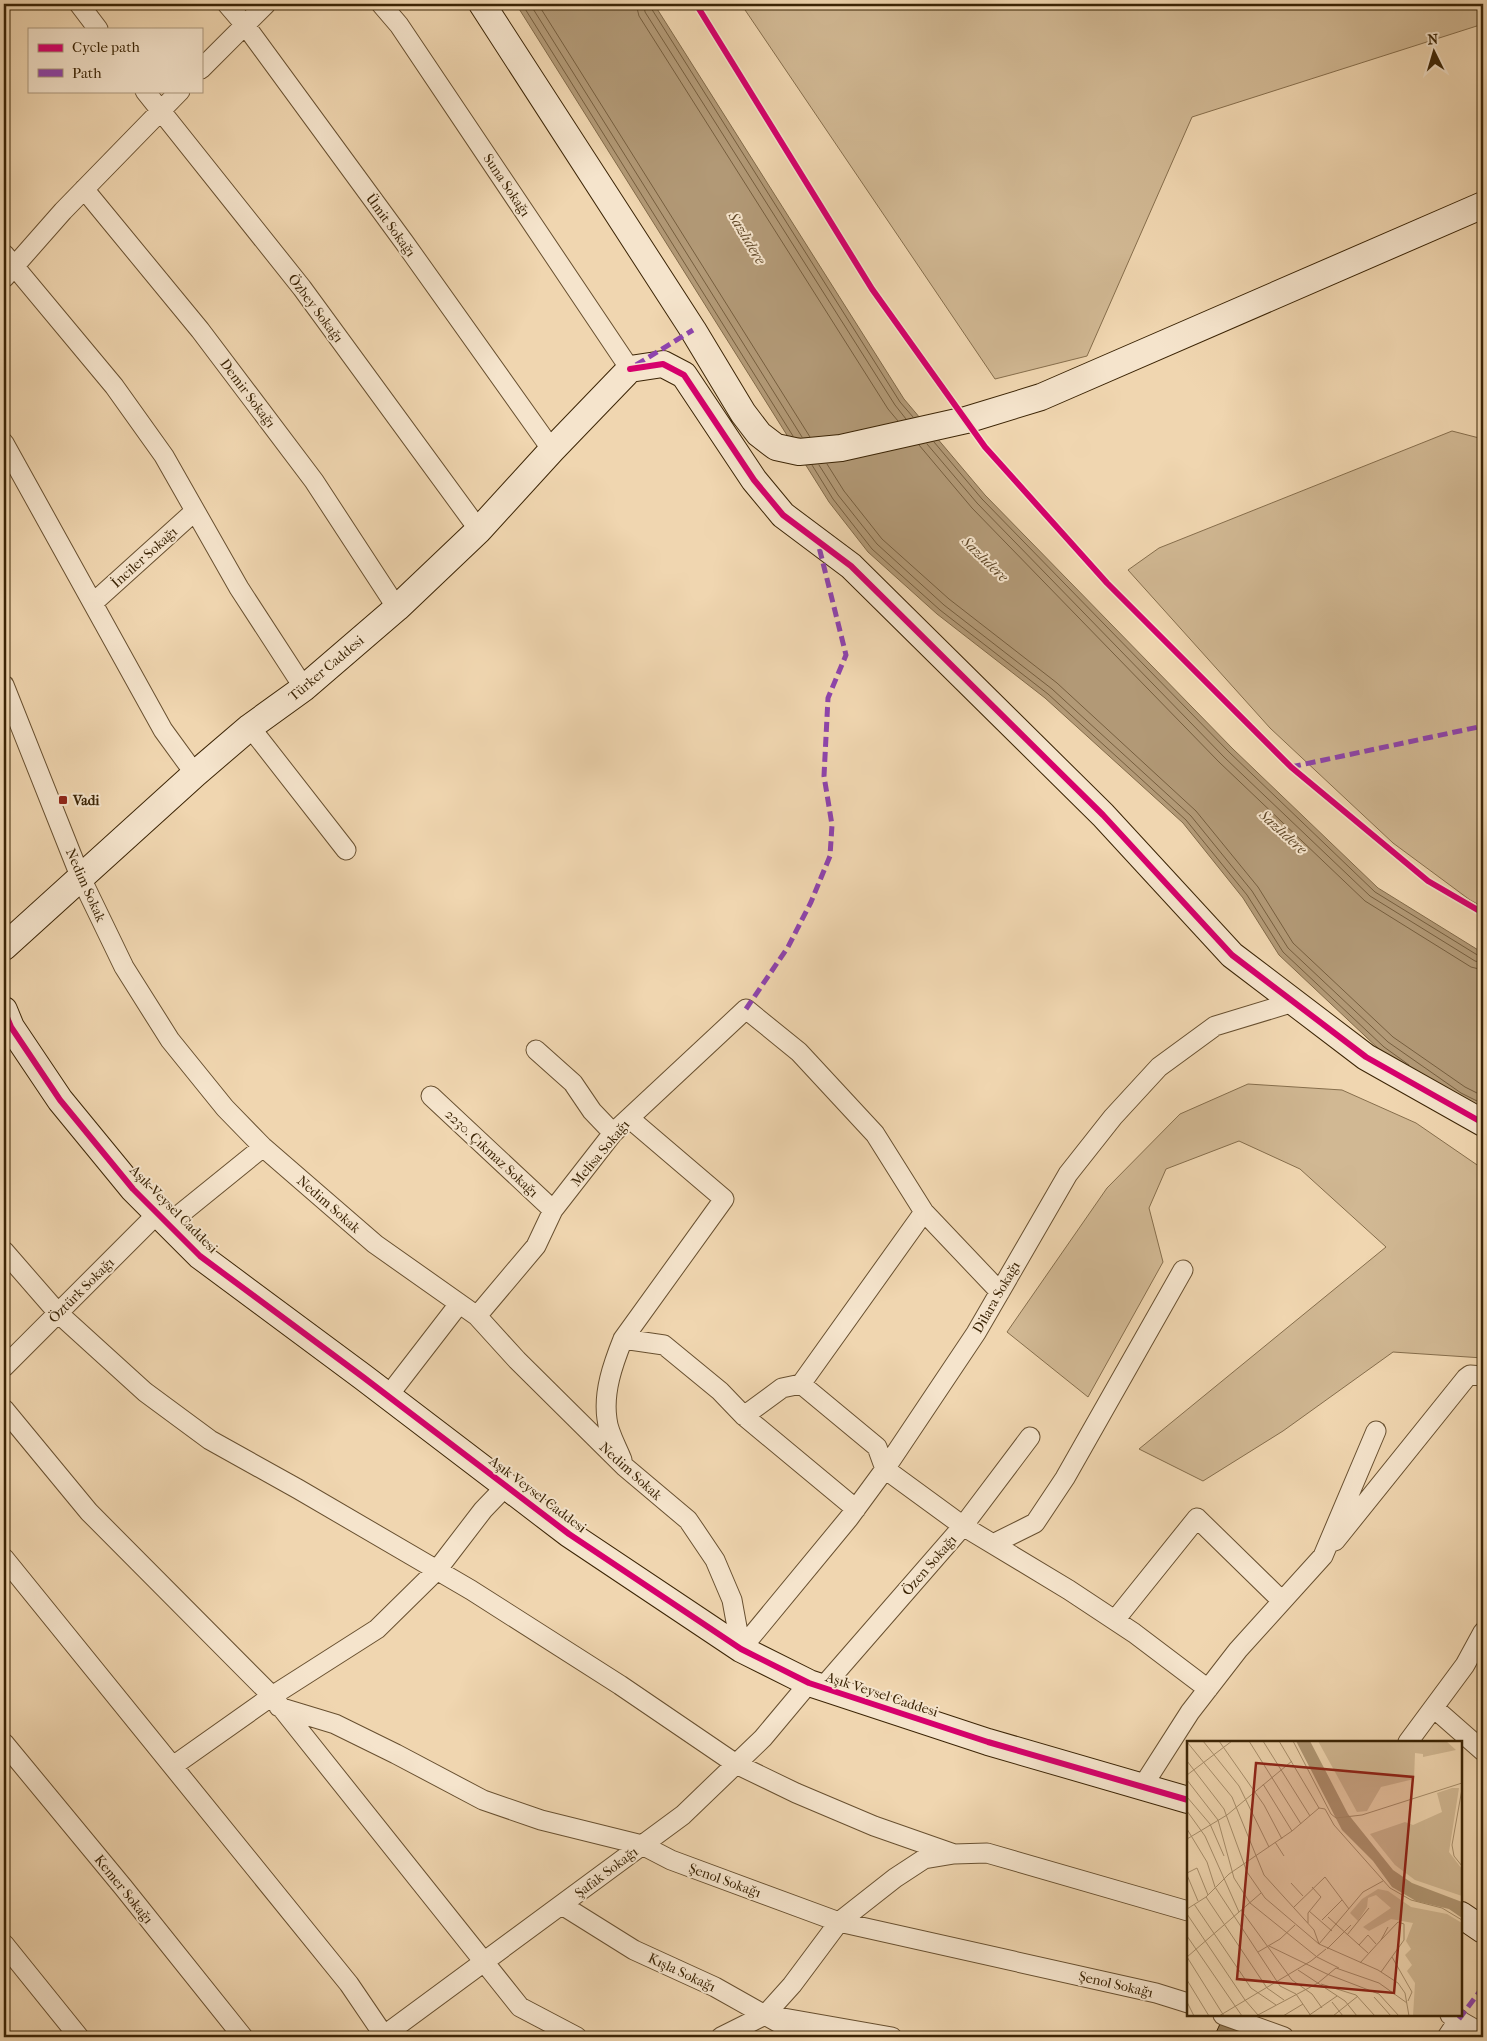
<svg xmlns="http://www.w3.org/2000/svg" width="1487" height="2041" viewBox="0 0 1487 2041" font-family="'IM FELL French Canon',serif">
  <rect width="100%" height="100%" fill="#f0d6b0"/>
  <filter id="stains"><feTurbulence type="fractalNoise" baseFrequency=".004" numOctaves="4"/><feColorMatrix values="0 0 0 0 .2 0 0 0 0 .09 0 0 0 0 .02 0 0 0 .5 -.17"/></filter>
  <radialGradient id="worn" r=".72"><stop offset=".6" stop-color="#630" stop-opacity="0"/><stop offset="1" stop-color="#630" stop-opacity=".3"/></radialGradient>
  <!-- green -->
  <path fill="#d1b893" stroke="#866e4c" d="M741,4H1483V24L1192,117L1087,356L995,379Z
    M1452,431L1483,439V907L1470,900L1393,843L1270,728L1128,570L1159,548Z
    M1248,1084L1342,1090L1416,1123L1483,1169V1358L1393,1352L1283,1431L1203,1481L1139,1449L1386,1247L1300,1169L1239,1141L1166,1169L1149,1208L1163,1262L1088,1397L1007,1332L1107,1188L1180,1114Z"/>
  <!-- water -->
  <path fill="#b29976" stroke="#826a49" d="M516,4H654L904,399L985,495L1233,749L1378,888L1483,953V1116L1381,1051L1279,955L1243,898L1183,823L1045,698L937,614L868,552L829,502Z"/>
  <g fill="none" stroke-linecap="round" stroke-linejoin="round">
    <!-- shore -->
    <path stroke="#765e3e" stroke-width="1" d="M522,4L793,436
      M530,4L802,437
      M538,4L810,437
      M636,4L639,16L888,409L898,421
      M644,4L645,12L895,405L906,419
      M650,4L651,8L900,402L913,417
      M934,442L982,499L1229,752L1375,892L1479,956H1483
      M927,444L977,503L1224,757L1370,896L1475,961L1483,963
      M919,445L972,508L1219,762L1365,901L1471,967L1483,970
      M827,464L844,491L882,539L949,599L1057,683L1196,811L1258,887L1293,943L1393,1037L1465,1087L1483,1096
      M812,465L833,499L872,549L940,610L1048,694L1186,820L1247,895L1283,952L1384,1047L1409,1065
      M819,465L838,495L877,544L944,605L1052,689L1191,816L1252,891L1288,948L1388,1042L1461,1093L1483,1104"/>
  </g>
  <!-- building -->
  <path fill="#99815e" stroke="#3b2405" d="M1220,2024L1240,2030L1237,2037H1214Z"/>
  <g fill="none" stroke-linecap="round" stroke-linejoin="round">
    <!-- street casing -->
    <g stroke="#685030" stroke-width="21">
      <path id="street" d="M79,4L98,29
        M227,4L245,25L404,242L552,450
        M381,4L399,25L630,369
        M201,69L266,4
        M145,91L302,288L479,530
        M84,189L200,330L314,481L397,608
        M4,254L114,386L164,456L239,588L304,688
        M4,278L63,211L180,91
        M4,443L163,730L195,774
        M93,603L195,511
        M4,685L80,876L124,967L170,1040L225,1108L263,1147L375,1244L477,1316L517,1360L625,1467L688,1520L715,1560L732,1600L741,1649
        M250,727L346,850
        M536,1050L573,1083L592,1111L613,1133
        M431,1096L553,1210
        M168,1224L263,1147
        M4,1251L58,1313L145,1392L210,1440L298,1489L471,1590L620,1685L736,1764L796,1793L874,1826L954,1854
        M477,1316L536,1246L553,1210L613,1133L746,1009L799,1052L875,1134L924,1212L1000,1292
        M623,1339L664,1345L720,1391L744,1416L856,1509
        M4,1367L158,1213
        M801,1384L877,1447L885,1469L963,1526L1069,1590L1134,1633L1208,1689
        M388,1396L459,1304
        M4,1409L89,1512L272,1696L520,2007L577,2037
        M744,1416L782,1388L801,1384L924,1212
        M622,1460C617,1447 608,1432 607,1419C603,1392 613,1364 623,1339L724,1199L629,1118
        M1335,1541L1466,1378L1470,1375L1483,1376
        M993,1544L1035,1523L1065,1478L1183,1270
        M4,1558L349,1984L385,2037
        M1115,1620L1197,1518L1282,1601
        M741,1649L849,1518L885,1469L976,1333L1068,1174L1113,1117L1159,1067L1215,1026L1294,1002
        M822,1688L963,1526L1030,1437
        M279,1707L335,1724L396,1754L483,1800L541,1820L642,1845L671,1860L839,1922L1156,1993L1188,2003
        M1434,1708L1483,1751
        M1408,1742L1465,1665L1483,1632
        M4,1743L123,1887L243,2037
        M173,1766L272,1696L377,1629L437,1570L483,1510L506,1486
        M1142,1787L1190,1712L1238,1650L1323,1556L1376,1431
        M562,1905L634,1950L715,1987L804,2037
        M4,1944L79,2037
        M1223,2015L1284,2037
        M1450,2015L1483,2034
        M778,2017L892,2037
        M382,2037L683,1815L763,1738L809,1683
        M721,2037L765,2015L792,1985L839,1922L895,1878L924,1859L954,1854L987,1853L1188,1911
        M1447,2037L1459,2019"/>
    </g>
    <!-- secondary casing -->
    <g stroke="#3b2405" stroke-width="28">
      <path id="secondary" d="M482,4L693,330L743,413L759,434L776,447L799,452L841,448L966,420L1041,397L1483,205
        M4,947L195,774L250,727L304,688L397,608L479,530L552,450L630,369L663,364L684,375L754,480L783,515L851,566L1103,815L1232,955L1366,1057L1483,1123
        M4,1010L11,1027L60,1100L133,1189L200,1256L363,1377L569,1534L741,1649L809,1683L988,1742L1188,1800
        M1461,1915L1483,1930"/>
    </g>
    <!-- street -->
    <use href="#street" stroke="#f5e4cc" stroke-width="19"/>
    <!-- secondary -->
    <use href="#secondary" stroke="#f5e4cc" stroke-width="26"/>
    <!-- quiet -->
    <path stroke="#8e44ad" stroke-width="5" stroke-dasharray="10 5" stroke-linecap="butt" d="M636,365L693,330
      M1291,767L1483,726
      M746,1009L788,947L811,902L830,856L832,825L824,776L828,698L846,655L818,543
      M1459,2019L1483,1987"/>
    <!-- cycleway casing -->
    <g stroke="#f5e4cc" stroke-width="9">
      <path id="cycleway" d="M696,4L872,289L985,447L1107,583L1291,767L1428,881L1483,913
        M630,369L663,364L684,375L754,480L783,515L851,566L1103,815L1232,955L1366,1057L1483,1123
        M4,1010L11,1027L60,1100L133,1189L200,1256L363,1377L569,1534L741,1649L809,1683L988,1742L1188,1800"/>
    </g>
    <!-- cycleway -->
    <use href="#cycleway" stroke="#d6006c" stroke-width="6"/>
  </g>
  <!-- markers -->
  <rect fill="#8f2418" stroke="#f5e4cc" stroke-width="2" x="58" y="795" width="10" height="10" rx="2.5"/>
  <g text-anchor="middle" stroke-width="4" stroke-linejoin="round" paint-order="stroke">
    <!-- street labels -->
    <g font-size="14" fill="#3b2405" stroke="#f5e4cc">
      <text transform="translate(507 185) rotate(56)" y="5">Suna Sokağı</text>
      <text transform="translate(391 225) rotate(54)" y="5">Ümit Sokağı</text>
      <text transform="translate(316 308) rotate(53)" y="5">Özbey Sokağı</text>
      <text transform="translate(248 393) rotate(53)" y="5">Demir Sokağı</text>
      <text transform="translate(144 557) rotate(-42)" y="5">İnciler Sokağı</text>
      <text transform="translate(326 668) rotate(-40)" y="5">Türker Caddesi</text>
      <text transform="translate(86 885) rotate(66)" y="5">Nedim Sokak</text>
      <text transform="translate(492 1153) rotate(43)" y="5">2230. Çıkmaz Sokağı</text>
      <text transform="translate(600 1153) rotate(-50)" y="5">Melisa Sokağı</text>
      <text transform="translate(329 1204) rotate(41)" y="5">Nedim Sokak</text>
      <text transform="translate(174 1209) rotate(45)" y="5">Aşık Veysel Caddesi</text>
      <text transform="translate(81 1290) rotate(-45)" y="5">Öztürk Sokağı</text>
      <text transform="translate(996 1297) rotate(-60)" y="5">Dilara Sokağı</text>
      <text transform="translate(631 1471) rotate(42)" y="5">Nedim Sokak</text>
      <text transform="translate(538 1494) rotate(37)" y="5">Aşık Veysel Caddesi</text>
      <text transform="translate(929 1565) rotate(-49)" y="5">Özen Sokağı</text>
      <text transform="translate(882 1694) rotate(18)" y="5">Aşık Veysel Caddesi</text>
      <text transform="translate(606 1872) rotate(-37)" y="5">Şafak Sokağı</text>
      <text transform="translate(725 1880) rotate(20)" y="5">Şenol Sokağı</text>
      <text transform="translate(124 1889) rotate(51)" y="5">Kemer Sokağı</text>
      <text transform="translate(682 1972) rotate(25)" y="5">Kışla Sokağı</text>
      <text transform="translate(1116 1984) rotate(13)" y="5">Şenol Sokağı</text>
    </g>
    <!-- poi labels -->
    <g font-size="14" font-weight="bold" fill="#3b2405" stroke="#f5e4cc" text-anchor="start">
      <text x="73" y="805">Vadi</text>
    </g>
    <!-- water labels -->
    <g font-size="15" font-style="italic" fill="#5f4727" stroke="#f5e4cc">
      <text transform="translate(747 238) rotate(59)" y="5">Sazlıdere</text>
      <text transform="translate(985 559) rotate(44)" y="5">Sazlıdere</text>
      <text transform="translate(1283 832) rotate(42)" y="5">Sazlıdere</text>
    </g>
  </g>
  <!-- overview -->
  <g transform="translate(1187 1741)">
    <rect width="275" height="275" fill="#f0d6b0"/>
    <path d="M131,0H259L269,9L236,16V13L228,12L227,38L194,46L180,70L170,71ZM265,47H272L262,111L275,128V155L228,139L208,124L183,93L218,81L226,84L255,71L250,52ZM191,148L201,150L224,166L260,173L275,182V275H226L228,242L220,230L225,224L218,214L224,208L219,200L226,182L204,178L182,190L176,186L204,167L189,154L181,157L180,166L171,180L163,172L175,158Z" fill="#d1b893"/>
    <path d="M109,0H123L161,73L206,129L225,142L275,161V177L262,168L229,160L205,146L186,120L155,89Z" fill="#b29976"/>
    <path fill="none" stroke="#a88f6c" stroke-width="1" d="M16,0L52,45L82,106M32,0L77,64L95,98M62,0L114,83M76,0L123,75M92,0L132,67M106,0L144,73L149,77L175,74L275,42M0,1L45,56L77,134L127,189L132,203M0,20L37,68L60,131L78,157L132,203L191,229L211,242L218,252L222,275M0,34L45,0M0,39L31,79L47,137L63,162L130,216L152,227M76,43L105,90M275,48L265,104L267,115L275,125M0,56L23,83L37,115M132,67L138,68L147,84L203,147L224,159L255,167L275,179M0,70L18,95L52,171M0,88L20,121L28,146L93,245L109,253L124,275M0,98L40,74L105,20M88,101L97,115M0,132L10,127L21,154M0,134L11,160M104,142L116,155M19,156L80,247L97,259M7,163L64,247L89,264M107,166L138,136L162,168M0,168L19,156L42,133L105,90L132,67M54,169L105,239L125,253L135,267M122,170L145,190M0,173L58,259L71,274M141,176L181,212M135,179L155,159M121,182V172L134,156L125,146M160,194L182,167M0,195L55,275M132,203L176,151L196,140M172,204L181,194L189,203M82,205L140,233L192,253L212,275M140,208L164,184M71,211L93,198L108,184M0,216L74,152M0,216L37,275M205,216L225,251L221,260M173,222L194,199L201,186M111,229L158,260L170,275M194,231L217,199V183L211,181L194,199M0,239L22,275M134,243L169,254L188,275M187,256L204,275M0,261L7,275M145,261L156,275M32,275L124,220L139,208M69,275L131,242L149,227L192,242L220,262M96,275L116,263M121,275L150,255M146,275L171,255"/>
    <path fill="#8f2418" fill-opacity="0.15" stroke="#8f2418" stroke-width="2.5" d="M69,22L226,36L207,252L50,238Z"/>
    <rect width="275" height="275" fill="none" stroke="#3b2405" stroke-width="2.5"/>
  </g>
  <!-- margin -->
  <rect width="1487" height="2041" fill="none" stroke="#f0d6b0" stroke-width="20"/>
  <rect x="5" y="5" width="1477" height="2031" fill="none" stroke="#3b2405" stroke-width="2.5"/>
  <rect x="10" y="10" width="1467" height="2021" fill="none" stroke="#3b2405"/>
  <!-- legend -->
  <rect x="28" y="28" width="175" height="65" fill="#f5e4cc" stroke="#ab977c"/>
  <rect x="38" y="44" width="25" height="8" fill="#d6006c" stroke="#ab977c"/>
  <text x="72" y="52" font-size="15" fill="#3b2405">Cycle path</text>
  <rect x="38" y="69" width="25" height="8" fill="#8e44ad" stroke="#ab977c"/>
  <text x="72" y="78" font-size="15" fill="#3b2405">Path</text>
  <!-- north arrow -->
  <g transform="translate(1434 52) rotate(355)" stroke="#f5e4cc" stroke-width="4" paint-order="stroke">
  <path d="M0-4L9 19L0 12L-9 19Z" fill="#3b2405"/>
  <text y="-8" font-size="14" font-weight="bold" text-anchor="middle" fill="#3b2405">N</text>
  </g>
  <rect width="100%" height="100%" filter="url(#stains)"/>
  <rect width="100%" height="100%" fill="url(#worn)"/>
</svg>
